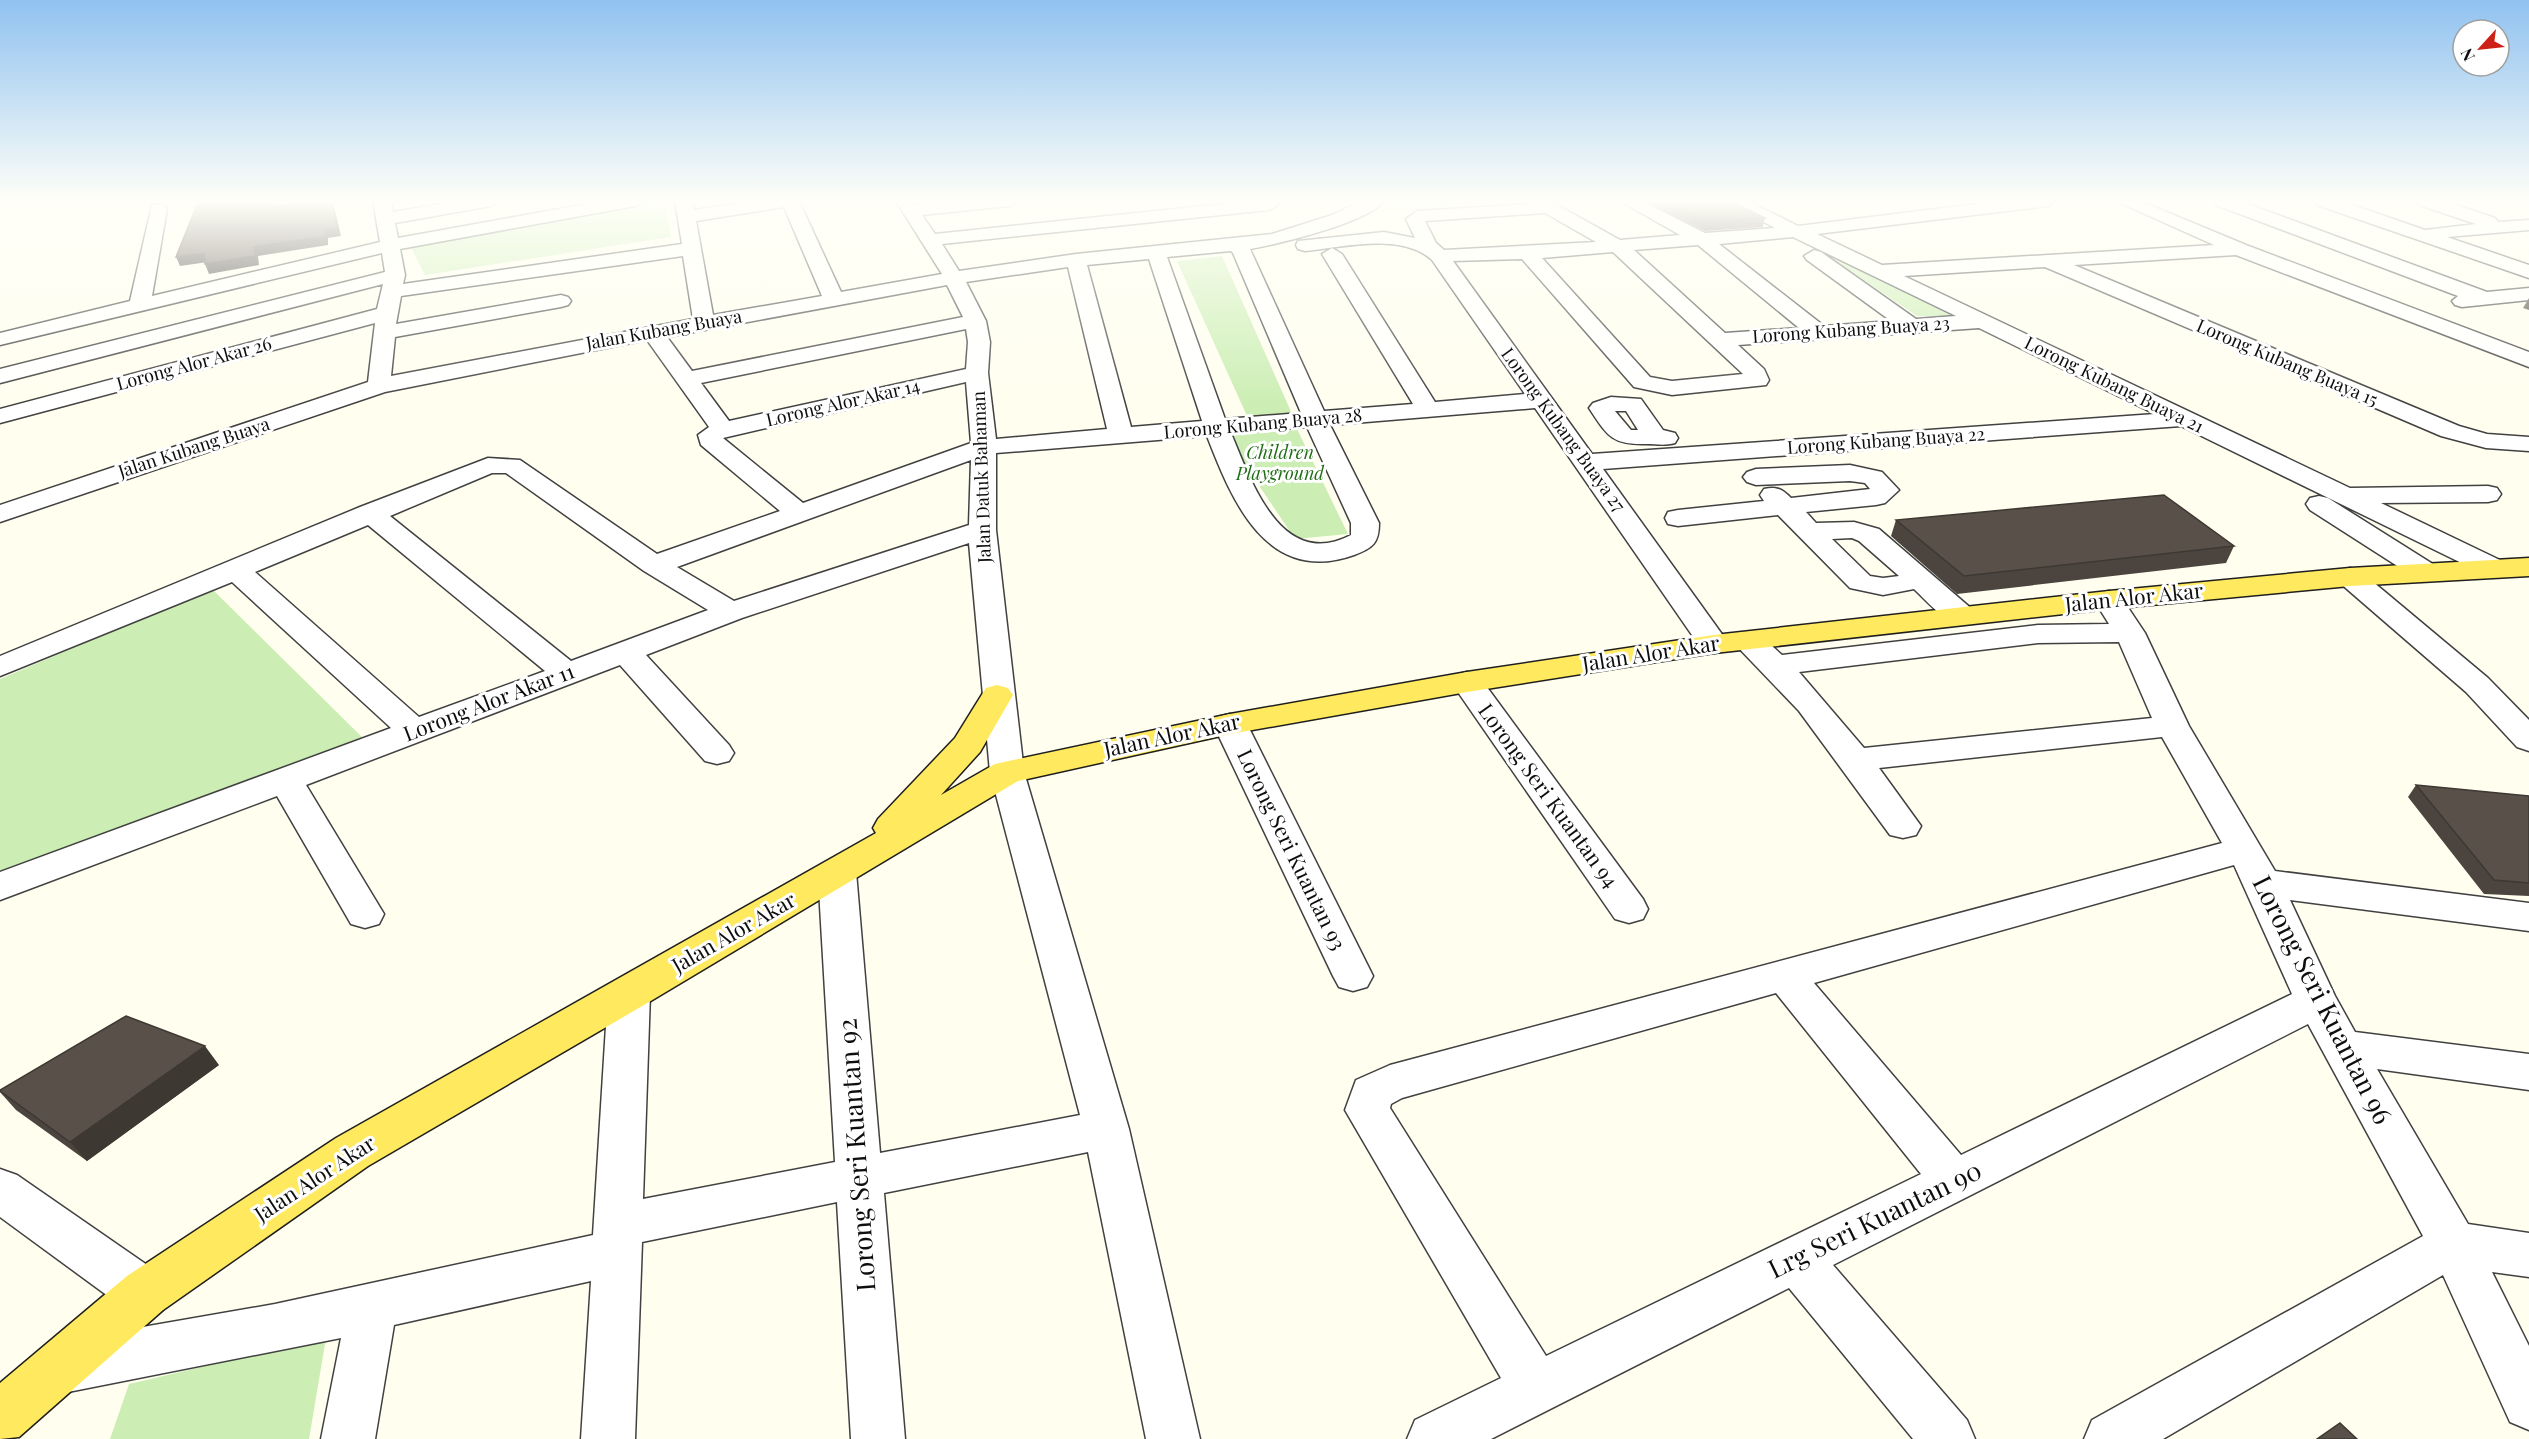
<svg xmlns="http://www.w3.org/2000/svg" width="2529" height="1439" viewBox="0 0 2529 1439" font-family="'Playfair Display',serif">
  <rect width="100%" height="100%" fill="#fffeef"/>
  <!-- green -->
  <path fill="#cceeb4" d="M652,201H665L671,237L425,275L409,244L538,224Z
    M1400,201H1518L1520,203L1378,212Z
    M1804,240L1960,316H1917Z
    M1222,256L1292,414L1247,416L1177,261Z
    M1296,427L1348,534L1295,539L1225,435Z
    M212,589L366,741L0,884V679Z
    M326,1338L309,1439H110L129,1384Z"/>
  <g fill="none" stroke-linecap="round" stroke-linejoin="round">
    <!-- minor casing -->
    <g stroke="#414141" stroke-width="3">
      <path id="minor" d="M373,201H391L393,212L457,201H499L491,206L395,223L398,238L603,201H643L635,206L400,249L405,275L403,284L682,244L675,201H693L694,210L752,201H799L841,292L942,274L896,201H913L915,205L952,201H1018L1010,206L922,215L935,234L1252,201H1275L1278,205L1269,210L942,244L959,271L1076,254L1272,234L1332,215L1361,201H1384C1367,223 1278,244 1250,249L1324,411L1413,404L1322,254L1332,248L1342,254L1435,402L1525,394L1432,260C1402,232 1343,247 1305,251L1298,249L1296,245L1298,241L1384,232L1415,238L1406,219L1417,211L1529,204L1528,201H1550L1620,240L1680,235L1620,201H1642L1705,233L1775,228L1725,201H1748L1798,226L2000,201H2056L2048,206L1817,234L1882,265L2214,245L2116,201H2140L2246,245L2529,352V367L2236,255L2074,265L2459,426L2487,434L2529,437V451L2486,448L2441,436L2045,267L1904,276L2350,488L2488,486L2497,488L2501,494L2497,500L2488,502L2381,503L2504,562L2508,568L2504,574L2494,577L2484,574L2181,426L1603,469L1729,644L1725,651L1714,653L1703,651L1535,408L1330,425L1379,523C1379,543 1373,548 1354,555C1267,586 1232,501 1207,436L996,453V530L1024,772L1129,1129L1200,1439H1146L1088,1152L884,1193L905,1439H851L837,1202L642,1242L635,1439H581L591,1281L394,1325L375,1439H321L341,1338L68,1392L50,1384L42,1366L50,1348L68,1340L275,1304L593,1235L608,994L614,983L629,978L644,983L650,994L643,1199L835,1162L818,872L824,863L837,859L850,863L856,872L880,1153L1080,1115L990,772L969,543L742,618L646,655L729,745L734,753L729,761L717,764L705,761L620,665L306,785L384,914L379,924L365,928L351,924L277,796L0,900V872L391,728L232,582L0,676V656L360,507L488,458L520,460L657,554L780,511L701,445L698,435L709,427L647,340L385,392L0,522V505L368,382L375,323L0,423V409L377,309L383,284L0,383V369L385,272L382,253L0,345V333L130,301L152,205H164L167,209L152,296L380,242ZM784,207L822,296L713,315L696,221ZM1545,213L1596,242L1444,250L1436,243L1425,221ZM1793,237L1956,316L1916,319L1821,252L1814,250L1804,256L1807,260L1891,321L1824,326L1719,244ZM1698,245L1799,328L1725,333L1634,250ZM1231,251L1233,253L1301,413L1225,419L1167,257ZM1613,252L1743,374L1672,381L1650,377L1542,258ZM683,256L693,319L391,376L395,337L561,307L568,305L571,301L568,297L561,295L396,324L401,296ZM1149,259L1202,421L1131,427L1087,265ZM1522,259L1634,387L1672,395L1766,385L1769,380L1764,369L1738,345L1979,328L2155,414L1592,454L1453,261ZM1068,267L1107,429L996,439L988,373L990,342L986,321L966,282ZM947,285L963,317L692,371L667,337ZM966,329L968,342L966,369L729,421L701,383ZM966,382L971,443L803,503L723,438ZM1307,427L1351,523V535C1282,571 1252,484 1231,433ZM971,460L969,525L734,601L677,567ZM492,473H506L644,571L708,610L571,661L390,516ZM368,525L545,671L419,717L255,572Z
        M2214,201H2240L2487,292L2529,288V300L2462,307L2455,305L2452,301L2458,296L2216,205Z
        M2315,201H2341L2425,230L2476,224L2419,205L2417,201H2444L2495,218L2498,222L2529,220V230L2447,237L2529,265V278L2317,205Z
        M1611,397L1641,399L1663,430L1675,433L1678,438L1675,443C1665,446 1656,444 1646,444C1611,445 1607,435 1589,408L1593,403ZM1615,411H1626L1638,430H1631Z
        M1850,465L1882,472L1899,490L1885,503L1876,505L1806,512L1816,523L1854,522L1879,529L1973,610L1977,616L1973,622C1948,628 1931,605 1914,589L1883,595L1850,588L1778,515L1678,526L1668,524L1665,518L1668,512L1678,510L1764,501L1760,495L1764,489C1776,486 1782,489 1791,498L1870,489L1865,483L1850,481L1756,485L1747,482L1743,477L1747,472L1756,469ZM1852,538L1859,541L1899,576L1883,578L1870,576L1832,539Z
        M2319,496L2328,498L2436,566L2440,572L2436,578L2426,581L2416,578L2310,510L2306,504L2310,498Z
        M2350,568L2360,571L2488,678L2529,720V751L2517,747L2466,692L2340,583L2336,577L2340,571Z
        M2109,591L2119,594L2145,633L2189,726L2275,871L2529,903V931L2290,900L2335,996L2355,1032L2529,1054V1090L2377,1069L2468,1224L2529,1233V1277L2492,1272L2529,1346V1430L2510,1422L2443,1275L2163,1439H2084L2092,1420L2423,1236L2308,1024L1833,1265L1967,1420L1975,1439H1913L1789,1288L1491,1439H1407L1415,1420L1501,1378L1345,1110L1356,1080L1390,1065L2222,843L2162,737L1879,768L1921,826L1916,835L1903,838L1890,835L1799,711L1731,640L1735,634C1756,628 1767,642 1782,655L2038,625L2109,624L2094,600L2099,594ZM2119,642L2152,718L1864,748L1799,672L2038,643ZM2234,865L2292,994L1961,1155L1814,983ZM1776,993L1921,1174L1546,1356L1390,1108L1391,1104L1402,1098Z
        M1467,672L1478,675L1643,899L1648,909L1643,919L1629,923L1615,919L1451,682L1456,675Z
        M1230,714L1242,717L1247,724L1373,976L1367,987L1353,991L1339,987L1333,976L1213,724L1218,717Z
        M0,1169L17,1175L163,1276L170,1293L163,1310L145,1316L127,1310L0,1217Z"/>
    </g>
    <!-- major casing -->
    <g stroke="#1f1f1f" stroke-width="3">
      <path id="major" d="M2529,558V576L2350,586L2109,609L1714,653L1467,692L1230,734L1018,781L644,1005L368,1166L163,1310L19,1437L0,1439V1383L127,1276L336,1138L876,833L873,828L878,819L955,738L986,688L997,685L1008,688L1013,695L980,752L941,795L995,764L1230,714L1467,672L1714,635L2109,591L2350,568Z"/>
    </g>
    <!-- minor -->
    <use href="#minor" fill="#fff" fill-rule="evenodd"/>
    <!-- major -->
    <use href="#major" fill="#ffe95f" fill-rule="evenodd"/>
  </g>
  <!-- wall -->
  <path fill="#4c453f" d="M1644,201H1730L1765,218L1763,227L1705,231Z
    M2529,298V310L2523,308Z
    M1896,520L2234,546L2226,563L1957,594L1891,536Z
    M2416,785L2529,796V896L2484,894L2408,797Z
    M219,1065L87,1161L16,1110L0,1092Z"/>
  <!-- shaded-wall -->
  <path fill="#3e3833" d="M331,201L334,206L341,236L328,238V245L258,256L259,265L209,274L205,264L254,247L324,230Z
    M204,253L208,262L180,266L176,257Z
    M205,1046L219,1065L87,1161L70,1142Z"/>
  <!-- building -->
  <path fill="#585049" stroke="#3e3833" stroke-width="1.5" d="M223,201H276V206L307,201H331L338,227L324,230L325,236L254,247L255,256L205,264L204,253L176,257L197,205Z
    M1664,201H1730L1765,218L1707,222Z
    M2164,495L2234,546L1964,576L1896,520Z
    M2416,785L2529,796V883L2494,880Z
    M126,1016L205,1046L70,1142L0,1091V1090Z
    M2340,1423L2357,1439H2317Z"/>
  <!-- sky -->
  <linearGradient id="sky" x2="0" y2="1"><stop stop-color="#90c2f0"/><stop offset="0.5" stop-color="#fffff8"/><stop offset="1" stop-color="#fffff8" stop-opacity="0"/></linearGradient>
  <rect width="2529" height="403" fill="url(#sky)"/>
  <g text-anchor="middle" stroke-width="6" stroke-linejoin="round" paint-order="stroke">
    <!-- far-street labels -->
    <g font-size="18" fill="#0e0e0e" stroke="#fff">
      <text transform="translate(664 330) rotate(-10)" y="6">Jalan Kubang Buaya</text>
      <text transform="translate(1851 330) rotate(-4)" y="6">Lorong Kubang Buaya 23</text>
      <text transform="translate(2287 363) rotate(23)" y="6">Lorong Kubang Buaya 15</text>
      <text transform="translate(194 364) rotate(-15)" y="6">Lorong Alor Akar 26</text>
      <text transform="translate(2114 385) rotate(26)" y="6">Lorong Kubang Buaya 21</text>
      <text transform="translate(843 403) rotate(-13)" y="6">Lorong Alor Akar 14</text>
      <text transform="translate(1263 424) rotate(-5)" y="6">Lorong Kubang Buaya 28</text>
      <text transform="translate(1563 430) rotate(54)" y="6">Lorong Kubang Buaya 27</text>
      <text transform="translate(1886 441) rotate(-4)" y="6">Lorong Kubang Buaya 22</text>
      <text transform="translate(194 448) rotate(-18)" y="6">Jalan Kubang Buaya</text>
      <text transform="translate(982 477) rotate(-92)" y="6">Jalan Datuk Bahaman</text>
    </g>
    <!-- far-park labels -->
    <g font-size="18" font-style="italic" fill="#206d17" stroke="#fff">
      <text x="1280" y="459">Children<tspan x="1280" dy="21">Playground</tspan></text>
    </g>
    <!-- street labels -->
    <g font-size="21" fill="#0e0e0e" stroke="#fff">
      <text transform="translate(2134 598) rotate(-6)" y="7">Jalan Alor Akar</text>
      <text transform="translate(1651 654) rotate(-9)" y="7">Jalan Alor Akar</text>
      <text transform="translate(489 703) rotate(-21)" y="7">Lorong Alor Akar 11</text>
      <text transform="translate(1172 736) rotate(-12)" y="7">Jalan Alor Akar</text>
      <text transform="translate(1548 796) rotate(54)" y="7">Lorong Seri Kuantan 94</text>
      <text transform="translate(1291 850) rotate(64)" y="7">Lorong Seri Kuantan 93</text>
      <text transform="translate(734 933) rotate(-30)" y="7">Jalan Alor Akar</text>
      <text transform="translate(315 1179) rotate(-33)" y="7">Jalan Alor Akar</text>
    </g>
    <!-- near-street labels -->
    <g font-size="26" fill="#0e0e0e" stroke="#fff">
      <text transform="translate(2322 1000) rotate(63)" y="9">Lorong Seri Kuantan 96</text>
      <text transform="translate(857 1155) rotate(-94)" y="9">Lorong Seri Kuantan 92</text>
      <text transform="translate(1875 1220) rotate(-26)" y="9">Lrg Seri Kuantan 90</text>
    </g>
  </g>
  <!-- north arrow -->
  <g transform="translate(2481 48) rotate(243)"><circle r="28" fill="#ffffff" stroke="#9f9f9f" stroke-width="1.5"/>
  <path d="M0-4.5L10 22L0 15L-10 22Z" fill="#cd2117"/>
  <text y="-9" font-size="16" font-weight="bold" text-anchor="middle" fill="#0e0e0e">N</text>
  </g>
</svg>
